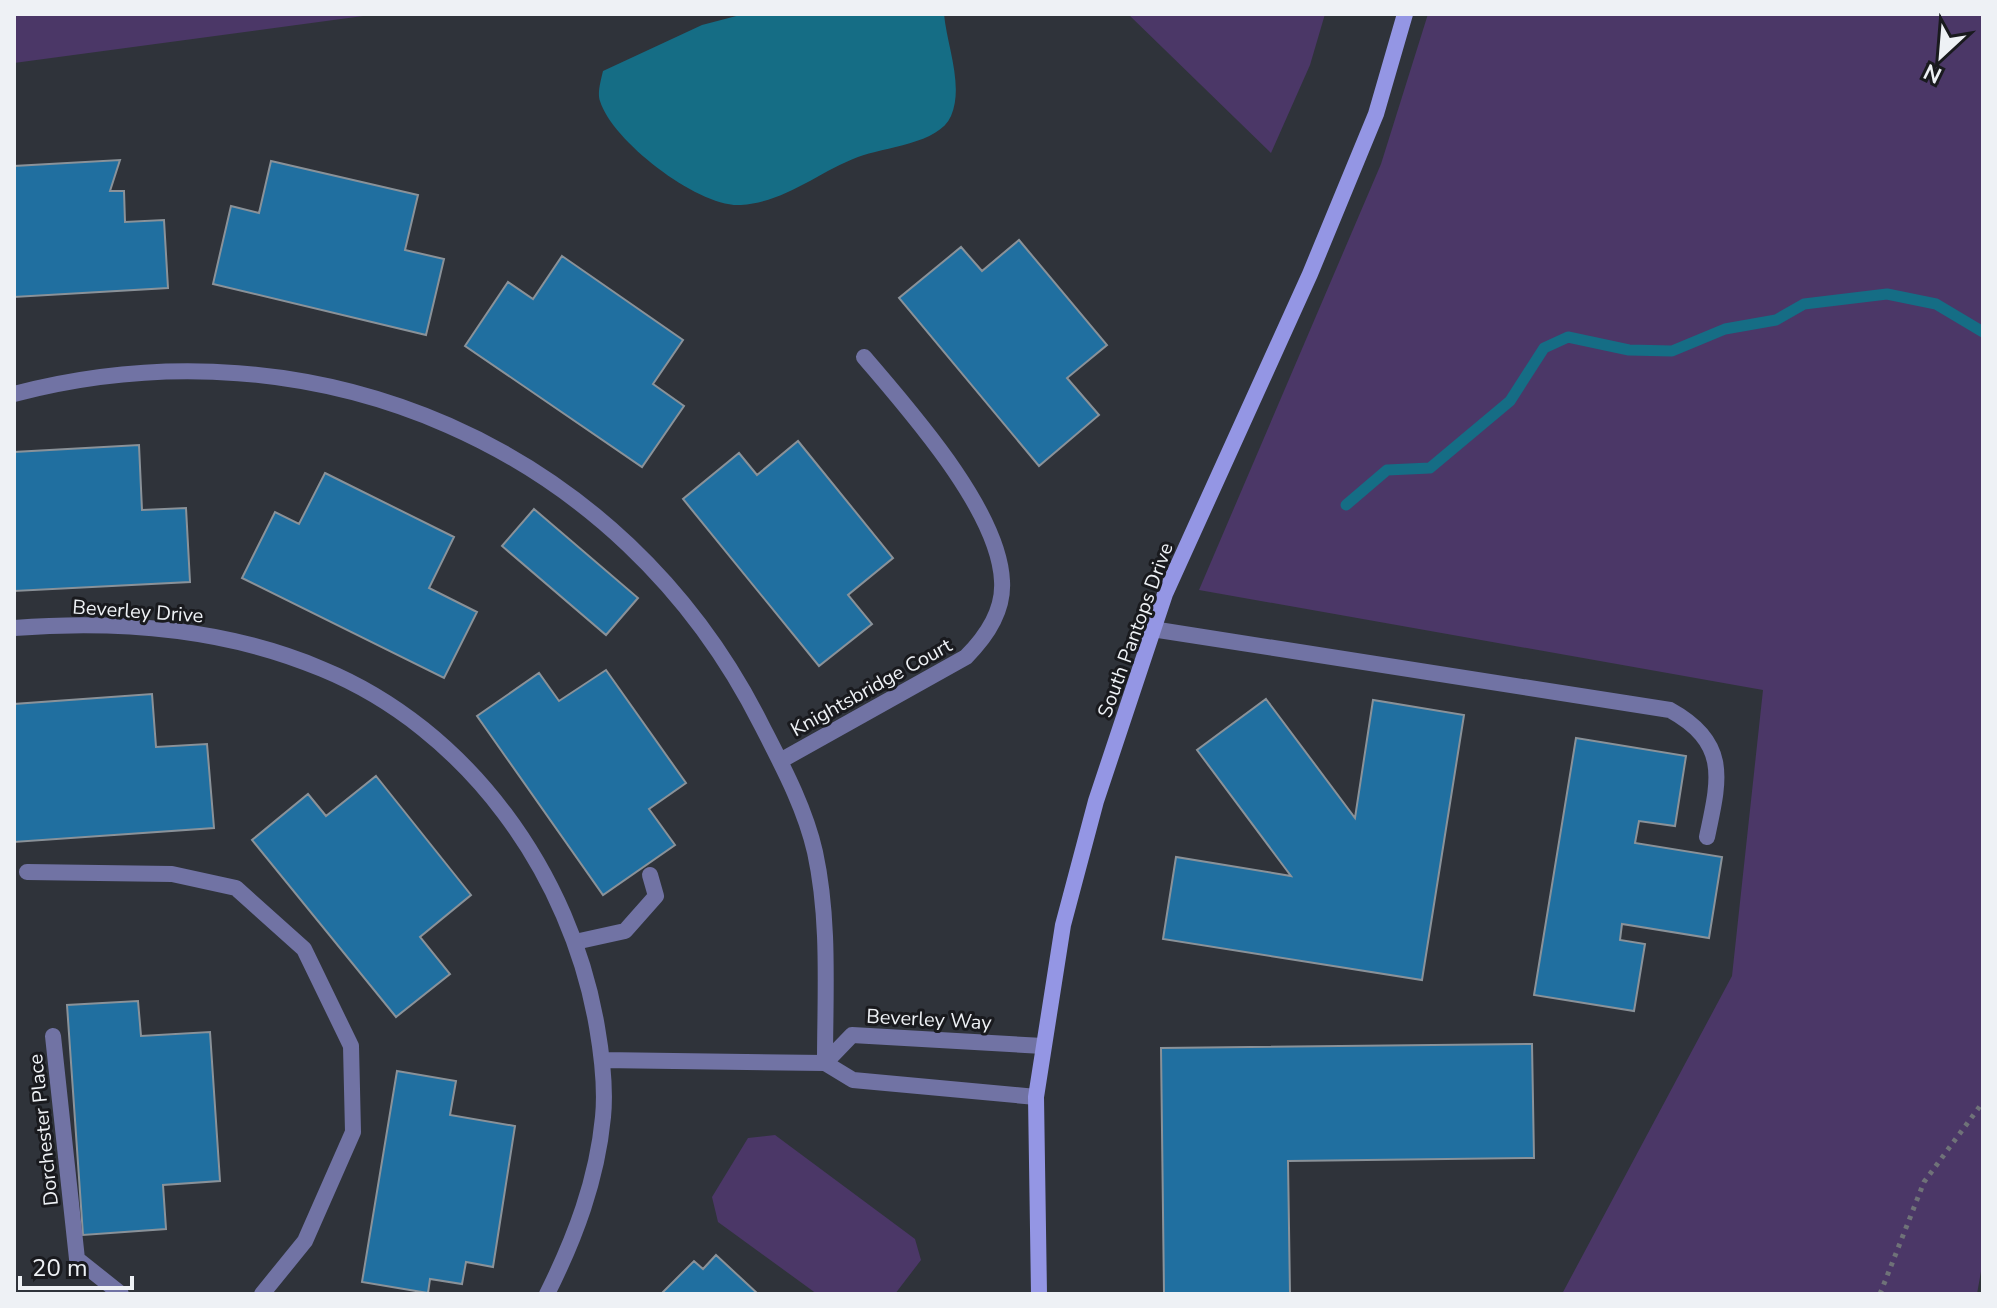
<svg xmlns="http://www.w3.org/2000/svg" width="1997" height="1308" viewBox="0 0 1997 1308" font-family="'Nunito Sans',sans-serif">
  <rect width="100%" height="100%" fill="#2f333a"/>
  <!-- green -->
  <path fill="#4b3767" d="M14,14H378L14,63Z
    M1128,14H1325L1310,65L1271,153Z
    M1428,14H1983V1260L1977,1294H1562L1732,976L1763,690L1199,590L1381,164Z
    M775,1135L915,1239L921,1260L895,1294H817L718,1222L712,1197L748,1138Z"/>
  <!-- water -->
  <path fill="#156d85" d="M744,14H944C947,46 964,86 951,116C939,144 884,147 858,157C818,172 786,202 741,205C699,208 612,141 600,101C597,93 601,80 603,71L702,25Z"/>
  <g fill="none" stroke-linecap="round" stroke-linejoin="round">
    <!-- stream -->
    <path stroke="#156d85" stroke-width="11" d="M1346,505L1387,470L1430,468L1510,401L1544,348L1568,337L1629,350L1672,351L1725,329L1776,320L1804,304L1887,294L1936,304L1983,332"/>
  </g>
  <!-- building -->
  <path fill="#206fa0" stroke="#8a9299" stroke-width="2" d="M120,160L110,191H124L125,222L164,220L168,288L14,297V166Z
    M271,161L418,195L405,250L444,259L426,335L213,284L231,206L259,213Z
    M1019,240L1107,345L1067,378L1099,415L1039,466L899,298L961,247L982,271Z
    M562,256L683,340L653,384L684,406L642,467L465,346L508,282L533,299Z
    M798,441L893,558L848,595L872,624L819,666L683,499L739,453L757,475Z
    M139,445L142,510L186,508L190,582L14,591V452Z
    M325,473L454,537L429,588L477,612L444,678L242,578L275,512L299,524Z
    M534,509L638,598L606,635L502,546Z
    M606,670L686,783L649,809L675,845L603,895L477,716L539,673L559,701Z
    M152,694L156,747L207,744L214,828L14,842V704Z
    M1266,699L1355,818L1373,700L1464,715L1422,980L1163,939L1176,857L1291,876L1197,750Z
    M1576,738L1686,756L1675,826L1639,821L1635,843L1722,857L1709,938L1622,924L1620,940L1645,944L1634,1011L1534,995Z
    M376,776L471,895L420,937L450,974L396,1017L252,840L308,794L326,816Z
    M138,1001L141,1036L210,1032L220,1181L163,1185L166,1229L83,1235L67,1005Z
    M1532,1044L1534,1158L1288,1161L1290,1294H1164L1161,1048Z
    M397,1071L456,1081L450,1115L515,1126L493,1267L466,1262L462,1284L430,1279L428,1293L362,1282Z
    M716,1255L758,1294H661L694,1261L703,1269Z"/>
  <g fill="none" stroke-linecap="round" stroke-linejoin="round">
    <!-- path -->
    <path stroke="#6f7278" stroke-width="5" stroke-dasharray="4 6" stroke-linecap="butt" d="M1880,1294L1924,1182L1983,1102"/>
    <!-- lane -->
    <path stroke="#7173a4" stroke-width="16" d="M575,942L625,931L656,896L650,875"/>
    <!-- street -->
    <path stroke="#7173a4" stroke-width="16" d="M14,394C315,315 622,446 762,726C783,767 805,808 815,852C830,921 825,993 825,1063
      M14,628C118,620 225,628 322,669C468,729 571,874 597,1027C602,1056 606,1087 603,1117C597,1180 575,1238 547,1294
      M1152,629L1670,710C1730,743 1719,780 1707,837
      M780,761L966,657C987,636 1004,611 1002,581C999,510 909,410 864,357
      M27,872L172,874L236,888L304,949L351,1046L353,1132L305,1241L262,1294
      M53,1036L77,1259L121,1294
      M602,1060L825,1063L853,1080L1036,1097
      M825,1063L852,1035L1043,1046"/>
    <!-- secondary -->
    <path stroke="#9496e4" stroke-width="16" d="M1039,1294L1036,1097L1063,925L1096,801L1165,594L1310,274L1376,114L1405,14"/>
  </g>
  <g text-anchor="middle" stroke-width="6" stroke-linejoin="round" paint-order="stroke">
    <!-- street labels -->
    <g font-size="20" fill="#eef1f5" stroke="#191a1e">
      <text transform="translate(138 611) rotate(4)" y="7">Beverley Drive</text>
      <text transform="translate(1135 630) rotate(-70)" y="7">South Pantops Drive</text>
      <text transform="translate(871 687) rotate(-29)" y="7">Knightsbridge Court</text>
      <text transform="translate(929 1019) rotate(3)" y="7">Beverley Way</text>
      <text transform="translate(43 1130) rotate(-96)" y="7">Dorchester Place</text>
    </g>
  </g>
  <!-- border -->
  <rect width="1997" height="1308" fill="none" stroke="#eef1f5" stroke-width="32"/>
  <!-- north arrow -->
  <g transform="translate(1941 56) rotate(206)" stroke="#191a1e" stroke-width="6" paint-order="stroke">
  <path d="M0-6L14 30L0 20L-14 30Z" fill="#eef1f5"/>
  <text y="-12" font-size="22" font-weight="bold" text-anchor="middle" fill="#eef1f5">N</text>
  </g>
  <!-- scale -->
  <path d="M20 1276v12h112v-12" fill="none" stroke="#eef1f5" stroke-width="4"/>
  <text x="32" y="1276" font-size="24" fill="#eef1f5" stroke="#191a1e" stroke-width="6" paint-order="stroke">20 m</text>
</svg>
